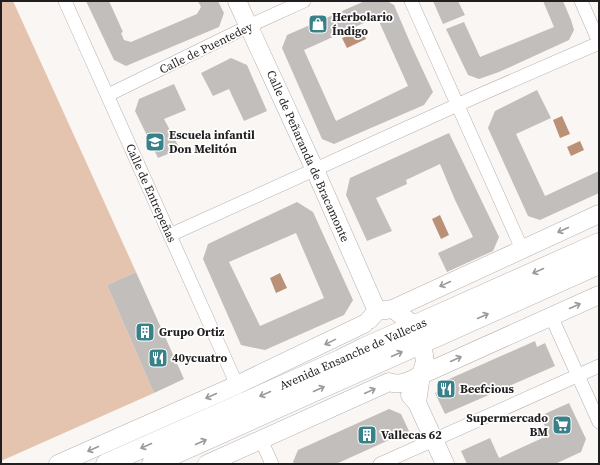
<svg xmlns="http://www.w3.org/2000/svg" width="600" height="465" viewBox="0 0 600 465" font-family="'Source Serif 4',serif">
  <rect width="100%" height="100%" fill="#faf6f3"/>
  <!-- green -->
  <path fill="#e5c4af" d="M1,1H13L136,272L107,285L154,393L1,461Z"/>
  <!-- water -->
  <path fill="#ba9177" d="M362,30L366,39L347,48L342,38Z
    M562,116L570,134L560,138L553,120Z
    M580,141L584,150L571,156L567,147Z
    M440,215L449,235L441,239L432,219Z
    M280,273L287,288L276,293L270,278Z"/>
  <!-- building -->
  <path fill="#c1bebb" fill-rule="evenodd" d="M86,1H109L123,32L121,33L124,40L131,42L197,14L201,7L198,1H218L224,13L219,27L126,66L114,60Z
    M365,1H387L394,5L412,47L433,92L424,105L334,144L322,139L282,48L287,35ZM377,17L408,86L336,121L304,50Z
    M433,1H458L465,15L443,24Z
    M543,1H563L571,20L574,30L569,40L499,72L479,79L468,75L446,29L464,22L480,57L554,27Z
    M231,58L247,65L267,111L244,121L229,89L213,96L201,73Z
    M174,84L186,110L164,119L180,149L158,158L135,111L139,99Z
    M537,90L551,118L516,134L545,196L599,171V193L540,220L528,216L488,128L495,111Z
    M449,133L499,237L493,251L447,272L438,253L473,237L455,200L440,164L406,180L407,184L376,198L392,231L367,241L346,195L350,178Z
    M297,202L313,212L353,300L344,315L265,350L241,345L203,259L208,244ZM296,233L324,298L260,326L229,262Z
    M136,272L184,379L154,393L107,285Z
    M535,341L537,347L545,343L555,366L445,414L435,393L443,389L440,383Z
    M569,403L586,439L581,452L555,464H467L461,451L490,438L499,458L549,435L540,416Z
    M389,409L401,414L409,431L336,464H294L293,462L298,450Z"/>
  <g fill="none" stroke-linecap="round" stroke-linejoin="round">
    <!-- street casing -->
    <g stroke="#b4b0ae" stroke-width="14">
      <path id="street" d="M65,1L237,385
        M411,1L522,249
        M581,1L599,42
        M108,95L249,26L304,1
        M170,235L475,97L599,43
        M551,316L599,422
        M261,440L272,464
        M380,464L599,366"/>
    </g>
    <!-- secondary casing -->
    <g stroke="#b4b0ae" stroke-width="19">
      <path id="secondary" d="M237,1L315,170L377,311
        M393,309L415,326L422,342L425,362L421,375L417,403
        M369,320L377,311L393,309L599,214
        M410,395L417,403L445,464
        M58,464L237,385L364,324
        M207,464L389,382C401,386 410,381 421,375L599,295"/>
    </g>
    <!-- primary casing -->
    <g stroke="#b4b0ae" stroke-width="21">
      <path id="primary" d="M106,464L340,360L364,348L599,243
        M152,464L599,264"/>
    </g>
    <!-- street -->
    <use href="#street" stroke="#fff" stroke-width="13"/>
    <!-- secondary -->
    <use href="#secondary" stroke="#fff" stroke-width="18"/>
    <!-- primary -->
    <use href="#primary" stroke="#fff" stroke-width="20"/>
  </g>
  <!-- one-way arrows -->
  <defs><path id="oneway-shaft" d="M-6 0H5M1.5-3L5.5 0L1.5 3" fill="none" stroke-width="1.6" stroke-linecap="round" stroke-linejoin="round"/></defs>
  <g stroke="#9b9a9a">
    <use href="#oneway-shaft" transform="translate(563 230) rotate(156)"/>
    <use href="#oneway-shaft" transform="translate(538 271) rotate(156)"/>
    <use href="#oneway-shaft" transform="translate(445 284) rotate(155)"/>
    <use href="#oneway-shaft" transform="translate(575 306) rotate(-24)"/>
    <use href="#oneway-shaft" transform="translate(483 316) rotate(-24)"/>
    <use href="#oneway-shaft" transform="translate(330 342) rotate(154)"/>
    <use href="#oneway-shaft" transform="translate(397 354) rotate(-24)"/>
    <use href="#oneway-shaft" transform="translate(456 359) rotate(-24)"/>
    <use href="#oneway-shaft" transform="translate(319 389) rotate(-24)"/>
    <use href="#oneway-shaft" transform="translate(370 391) rotate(-25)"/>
    <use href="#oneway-shaft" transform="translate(265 394) rotate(156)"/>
    <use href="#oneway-shaft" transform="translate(211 396) rotate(156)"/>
    <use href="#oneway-shaft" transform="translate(201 442) rotate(-24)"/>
    <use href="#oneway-shaft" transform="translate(146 446) rotate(156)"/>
    <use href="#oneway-shaft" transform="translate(93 449) rotate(156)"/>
  </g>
  <!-- icons -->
  <defs>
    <g id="shop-square" transform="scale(1)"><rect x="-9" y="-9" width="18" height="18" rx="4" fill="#398189" stroke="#fff"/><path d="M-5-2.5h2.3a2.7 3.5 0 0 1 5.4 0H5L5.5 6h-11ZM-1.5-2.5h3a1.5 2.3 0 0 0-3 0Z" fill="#fff"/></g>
    <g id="school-square" transform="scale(1)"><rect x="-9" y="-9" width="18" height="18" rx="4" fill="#398189" stroke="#fff"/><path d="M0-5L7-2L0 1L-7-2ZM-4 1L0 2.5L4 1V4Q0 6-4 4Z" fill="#fff"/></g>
    <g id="building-square" transform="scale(1)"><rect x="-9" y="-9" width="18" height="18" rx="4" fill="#398189" stroke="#fff"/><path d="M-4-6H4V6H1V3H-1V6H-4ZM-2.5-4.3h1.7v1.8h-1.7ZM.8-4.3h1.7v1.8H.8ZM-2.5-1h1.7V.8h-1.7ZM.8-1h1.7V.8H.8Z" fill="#fff"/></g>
    <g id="restaurant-square" transform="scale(1)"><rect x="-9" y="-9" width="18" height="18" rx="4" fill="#398189" stroke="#fff"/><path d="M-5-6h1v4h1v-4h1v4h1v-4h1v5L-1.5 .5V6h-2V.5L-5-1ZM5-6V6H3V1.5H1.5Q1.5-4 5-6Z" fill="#fff"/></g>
    <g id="supermarket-square" transform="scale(1)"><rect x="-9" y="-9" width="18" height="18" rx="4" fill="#398189" stroke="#fff"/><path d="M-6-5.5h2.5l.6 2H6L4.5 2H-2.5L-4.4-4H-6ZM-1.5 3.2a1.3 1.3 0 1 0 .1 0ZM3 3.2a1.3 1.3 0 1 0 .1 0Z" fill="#fff"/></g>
  </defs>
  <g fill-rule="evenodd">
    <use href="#shop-square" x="318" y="24"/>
    <use href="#school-square" x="155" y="142"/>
    <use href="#building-square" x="145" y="332"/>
    <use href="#restaurant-square" x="158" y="358"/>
    <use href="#restaurant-square" x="446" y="389"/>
    <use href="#supermarket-square" x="562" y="425"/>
    <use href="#building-square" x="367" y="435"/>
  </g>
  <g text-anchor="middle" stroke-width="3.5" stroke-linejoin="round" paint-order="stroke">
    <!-- poi labels -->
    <g font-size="12" font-weight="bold" fill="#201e1e" stroke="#fff" text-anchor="start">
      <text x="332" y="21">Herbolario<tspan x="332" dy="14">Índigo</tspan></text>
      <text x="169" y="139">Escuela infantil<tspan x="169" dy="14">Don Melitón</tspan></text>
      <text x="159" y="336">Grupo Ortiz</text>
      <text x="172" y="362">40ycuatro</text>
      <text x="460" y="393">Beefcious</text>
      <text x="548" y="422" text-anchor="end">Supermercado<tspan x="548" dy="14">BM</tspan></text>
      <text x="381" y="439">Vallecas 62</text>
    </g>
    <!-- street labels -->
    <g font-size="12" fill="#201e1e" stroke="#fff">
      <text transform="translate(206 48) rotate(-26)" y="4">Calle de Puentedey</text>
      <text transform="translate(308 156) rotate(66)" y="4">Calle de Peñaranda de Bracamonte</text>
      <text transform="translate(151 193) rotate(66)" y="4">Calle de Entrepeñas</text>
      <text transform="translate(353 354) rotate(-24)" y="4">Avenida Ensanche de Vallecas</text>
    </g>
  </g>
  <!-- border -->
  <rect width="600" height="465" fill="none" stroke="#201e1e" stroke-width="4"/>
</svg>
